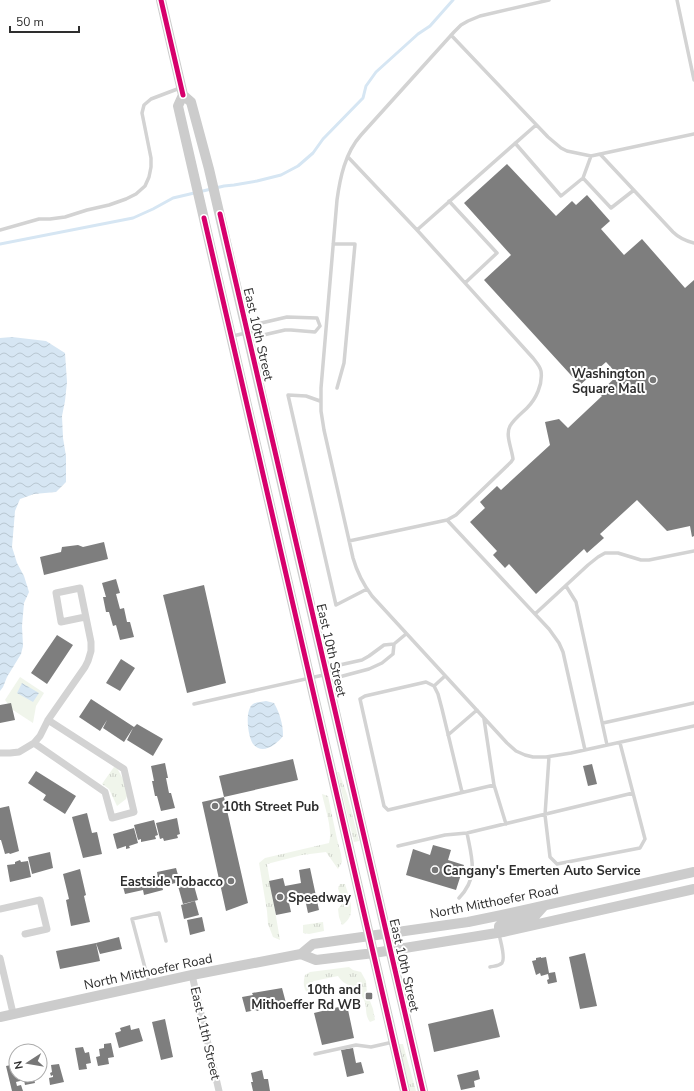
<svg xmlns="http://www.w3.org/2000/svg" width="694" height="1091" viewBox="0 0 694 1091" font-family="'Nunito Sans',sans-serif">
  <defs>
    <pattern id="grass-tufts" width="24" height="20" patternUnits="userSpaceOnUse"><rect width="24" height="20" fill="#f0f5eb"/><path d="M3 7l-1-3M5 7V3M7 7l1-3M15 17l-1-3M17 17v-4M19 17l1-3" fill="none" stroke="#ced2ca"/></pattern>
    <pattern id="water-waves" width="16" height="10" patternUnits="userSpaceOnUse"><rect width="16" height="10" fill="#d6e6f3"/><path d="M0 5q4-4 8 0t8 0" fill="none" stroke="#b8c6d1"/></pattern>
  </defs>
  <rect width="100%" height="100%" fill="#fff"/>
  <!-- grass -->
  <path fill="url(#grass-tufts)" d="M114,767L117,768L129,790L126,799L117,806L109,789L102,784Z
    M337,772H339L347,794L359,841L354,842Z
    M322,794L328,796L337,839L341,854L342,862L338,869L326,852L302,855L267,864L280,940L273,937L268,924L267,911L259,863L265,858L329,843C333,829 325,809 322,794Z
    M340,884H345C349,898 358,915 342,925L339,917L338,909L342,904L338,888Z
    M323,922L324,931L309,934L303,933V925Z
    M349,967L353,970L361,972L366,981L367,993L373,1009L375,1020L370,1022C364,1015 368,1006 363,998C361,995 359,991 355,988C347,983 344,985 338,976L314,981L310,984L308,994C303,988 303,982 305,975L310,972Z
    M399,1044H403L416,1091H410Z"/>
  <!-- garden -->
  <path fill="#f0f5eb" d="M20,677L44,693L36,706L33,723L13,710L5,700Z"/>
  <!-- water -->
  <path fill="url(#water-waves)" d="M12,337L46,341L65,353L67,382L65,401L62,416L63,438L66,456V482L56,492L34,494L20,499L15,511L12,547L17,563L24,576L29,592L24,603L22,626L23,646L21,654L7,677L3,687L0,691V338Z
    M22,683L39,693L33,702L17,693Z
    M266,701L274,703C280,714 283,724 283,736C277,744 263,755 254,745C248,739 244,710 253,704C257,702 262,702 266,701Z"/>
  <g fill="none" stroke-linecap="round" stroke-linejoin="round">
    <!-- stream -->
    <path stroke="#d6e6f3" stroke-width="3" d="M0,244L133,218L153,209L173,198L224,186L234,185L257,181L281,175L298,166L313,153L323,139L363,98L366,86L376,72L418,34L430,26L453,0"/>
  </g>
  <!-- building -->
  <path fill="#7e7e7e" d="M507,164L556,216L572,201L576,205L587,195L610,221L601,229L624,255L642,239L685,288L694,280V536L692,537L690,526L667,531L637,500L600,534L604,538L587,553L584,549L536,594L509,564L505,568L493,555L497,551L470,522L485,508L480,502L497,486L501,490L550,445L545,422L559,419L568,428L602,396L599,393L618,375L606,362L580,385L484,280L511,255L464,203Z
    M104,542L108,559L44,575L40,557L61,552L62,547L78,545L83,547Z
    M116,579L120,593L116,594L120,609L124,608L127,622H130L134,637L120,640L116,625L113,626L109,612H106L103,597H106L102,583Z
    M204,585L226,683L187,693L163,595Z
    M57,635L73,645L47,684L31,673Z
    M121,659L135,668L120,691L106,683Z
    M91,699L134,727L137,724L163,739L153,756L127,740L133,728L124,742L103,728L107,720L100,731L79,717Z
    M11,703L15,720L0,723V705Z
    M293,759L298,780L224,797L219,776Z
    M165,763L168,778H166L169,793H171L175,808L161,811L157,796H155L152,781H154L151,766Z
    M592,764L597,784L588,786L583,766Z
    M36,771L76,796L65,814L43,800L46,795L28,783Z
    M224,797L248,903L226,911L202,802Z
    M9,806L19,851L10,854L9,853L5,854L1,840H0V808Z
    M87,813L92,833L97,832L102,854L83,858L72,817Z
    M177,818L180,834L177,835L178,838L164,841L163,838L160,839L156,823Z
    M154,820L158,835L155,836L156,839L141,842V839L138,840L134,825Z
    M134,828L138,843L129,846L130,848L126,849V846L117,849L113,834Z
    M433,845L451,850L448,860L464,865L456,890L406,875L413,849L430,855Z
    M50,852L53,868L32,874L28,857Z
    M20,860L21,862L28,861L31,877L10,882L7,865L15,864V862Z
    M176,868L180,882L162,886L163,890L144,895L143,890L125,894L122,883L141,878L142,882L158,878L157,872Z
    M310,868L319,910L308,913L305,899L289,903L291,912L276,915L269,881L283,878L285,886L301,883L299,870Z
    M80,869L86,895L84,896L90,922L71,926L66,900L69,899L63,874Z
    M193,882L198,900L183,904L178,886Z
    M195,901L199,915L184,919L181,905Z
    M202,917L205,931L190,935L187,920Z
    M119,937L122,949L100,954L96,943L100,961L60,969L56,951L96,943Z
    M585,953L597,1006L580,1009L569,957Z
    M541,957V958L546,957L549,973L555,972L557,982L548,984L547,980L549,979L548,974L541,976L540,973L536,975L532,961L536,960V958Z
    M282,988L286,1003L257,1011L256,1010L246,1012L242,997L253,995L252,993Z
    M347,1005L354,1038L322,1045L314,1013Z
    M493,1009L500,1037L434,1052L428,1024Z
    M165,1019L173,1057L161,1060L152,1022Z
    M130,1025L131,1030L139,1028L143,1041L119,1048L115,1033L121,1031L120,1028Z
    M111,1043L114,1057L108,1058L109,1064L98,1066L96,1057L100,1056L99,1049L104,1048V1044Z
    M83,1047L85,1053L89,1052L91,1063L86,1064L87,1069L79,1070L75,1048Z
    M353,1048L356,1063L361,1062L364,1073L347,1077L341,1050Z
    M16,1064V1075H33L35,1083L25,1085L24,1080L16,1082L17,1086L21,1085L23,1091H12L6,1066Z
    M59,1064L64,1082L50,1085L49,1078L53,1077V1075L51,1076L50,1073L52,1072L51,1065Z
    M262,1070L264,1079H268L270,1091H253L251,1082H253L251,1073Z
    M478,1070L480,1079L474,1081L475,1087L461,1090L457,1075Z"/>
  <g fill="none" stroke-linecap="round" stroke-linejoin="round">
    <!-- service -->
    <path stroke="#d3d3d3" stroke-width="3.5" d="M549,0L480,16L468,21L461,25L454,32L361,135C345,153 340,178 337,200L321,388V411L324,430L353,558C357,572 363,584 372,596L507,743L516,751L525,755L533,757H546L571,753L694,726
      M677,0L694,80
      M451,35L548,137L561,148L567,151L591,156L694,134
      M515,143L561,196L583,178
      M600,154L673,232C679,238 686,241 694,243
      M591,156L583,178L611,208L634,190
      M348,157L417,230L533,358C536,362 540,366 541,371C543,384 536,399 527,408C522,413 514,419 510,426C505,435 512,449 513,459L511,462L456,515L447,520L349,541
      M449,201L497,253L465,283
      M0,230L39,219H50L65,217L87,210L109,205L126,199L136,194L145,186L149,177L151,167V158L142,113L144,105L151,99L180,88
      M417,230L536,125
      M333,244H355L344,363L337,388
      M250,332L259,336L285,330H291L315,332L320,326
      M233,336L250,332L257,324L287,317L317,318L320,326
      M320,401L306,396L288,395L336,605L367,589
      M447,520L549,629L559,643L563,652L585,750
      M566,586L576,602L607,745
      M535,614L588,565L598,557L605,553H618L641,560H649L694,551
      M328,674L335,666L362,660L369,656L384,645L394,644L406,634
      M434,686L445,676
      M194,704L328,674L339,677L369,669L382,663L393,654L394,644
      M484,719L494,785
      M603,723L694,703
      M448,735L477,710
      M549,757L545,815L550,857L557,864L640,848L645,839L620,743
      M462,792L442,709L438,694L434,686L426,682L365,696L360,699L384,806L388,810L494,785L506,824
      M398,846L445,835L467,833L633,793
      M459,898C479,877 472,859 467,833
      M490,967C494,966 499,966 502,963C506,958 500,940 499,934
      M149,983L132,919L159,913L166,941
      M315,1054L356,1045L371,1047L393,1042"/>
    <!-- minor -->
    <path stroke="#d3d3d3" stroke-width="7" d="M34,743L105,792L112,818L134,812L124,769L48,720
      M0,753H10L19,752L34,743L40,736L48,720L85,667L88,661L91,651V642L80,588L56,593L61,622L85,617
      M0,909L40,900L47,929L25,934
      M0,958L13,1013
      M192,975L219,1091"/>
    <!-- secondary -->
    <path stroke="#ccc" stroke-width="10" d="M161,0L183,95L191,102L209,169L423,1091
      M183,95L178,106L405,1091
      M499,933V926L503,923L535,916L544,906
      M301,954L316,960L374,953L503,932L694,889
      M0,1017L192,975L301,954L313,944L468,922L502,915L694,872"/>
    <!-- cycleway casing -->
    <g stroke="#fff" stroke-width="8">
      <path id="cycleway" d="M161,0L183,95
        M220,214L423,1091
        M204,218L405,1091"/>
    </g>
    <!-- cycleway -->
    <use href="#cycleway" stroke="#d6006c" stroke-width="5"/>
  </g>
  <!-- markers -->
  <g fill="#777" stroke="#fff" stroke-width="1.5">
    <circle cx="653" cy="380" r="4"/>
    <circle cx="215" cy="806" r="4"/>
    <circle cx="435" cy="870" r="4"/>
    <circle cx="231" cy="881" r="4"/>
    <circle cx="280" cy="897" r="4"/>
    <rect x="365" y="992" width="8" height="8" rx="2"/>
  </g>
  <g text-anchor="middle" stroke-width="4" stroke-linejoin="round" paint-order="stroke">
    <!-- street labels -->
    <g font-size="13" fill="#2e2e2e" stroke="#fff">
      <text transform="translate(259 334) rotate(77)" y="5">East 10th Street</text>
      <text transform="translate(332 650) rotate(77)" y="5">East 10th Street</text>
      <text transform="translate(494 901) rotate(-11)" y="5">North Mitthoefer Road</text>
      <text transform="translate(405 965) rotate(77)" y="5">East 10th Street</text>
      <text transform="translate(148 971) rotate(-12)" y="5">North Mitthoefer Road</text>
      <text transform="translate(206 1033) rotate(77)" y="5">East 11th Street</text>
    </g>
    <!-- poi labels -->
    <g font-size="13" font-weight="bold" fill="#2e2e2e" stroke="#fff" text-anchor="end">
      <text x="645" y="378">Washington<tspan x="645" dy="15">Square Mall</tspan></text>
      <text x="223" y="811" text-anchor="start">10th Street Pub</text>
      <text x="443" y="875" text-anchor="start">Cangany's Emerten Auto Service</text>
      <text x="223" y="886">Eastside Tobacco</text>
      <text x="288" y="902" text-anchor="start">Speedway</text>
      <text x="361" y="994">10th and<tspan x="361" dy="15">Mithoeffer Rd WB</tspan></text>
    </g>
  </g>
  <!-- north arrow -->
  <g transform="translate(28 1063) rotate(258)"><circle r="19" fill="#ffffff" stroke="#ababab"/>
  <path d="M0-3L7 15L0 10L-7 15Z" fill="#777777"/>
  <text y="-6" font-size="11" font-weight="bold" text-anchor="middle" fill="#2e2e2e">N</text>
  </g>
  <!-- scale -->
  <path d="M10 26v6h69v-6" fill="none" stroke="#2e2e2e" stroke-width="2"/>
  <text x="16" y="26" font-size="12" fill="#2e2e2e" stroke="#ffffff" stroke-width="3" paint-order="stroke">50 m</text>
</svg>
